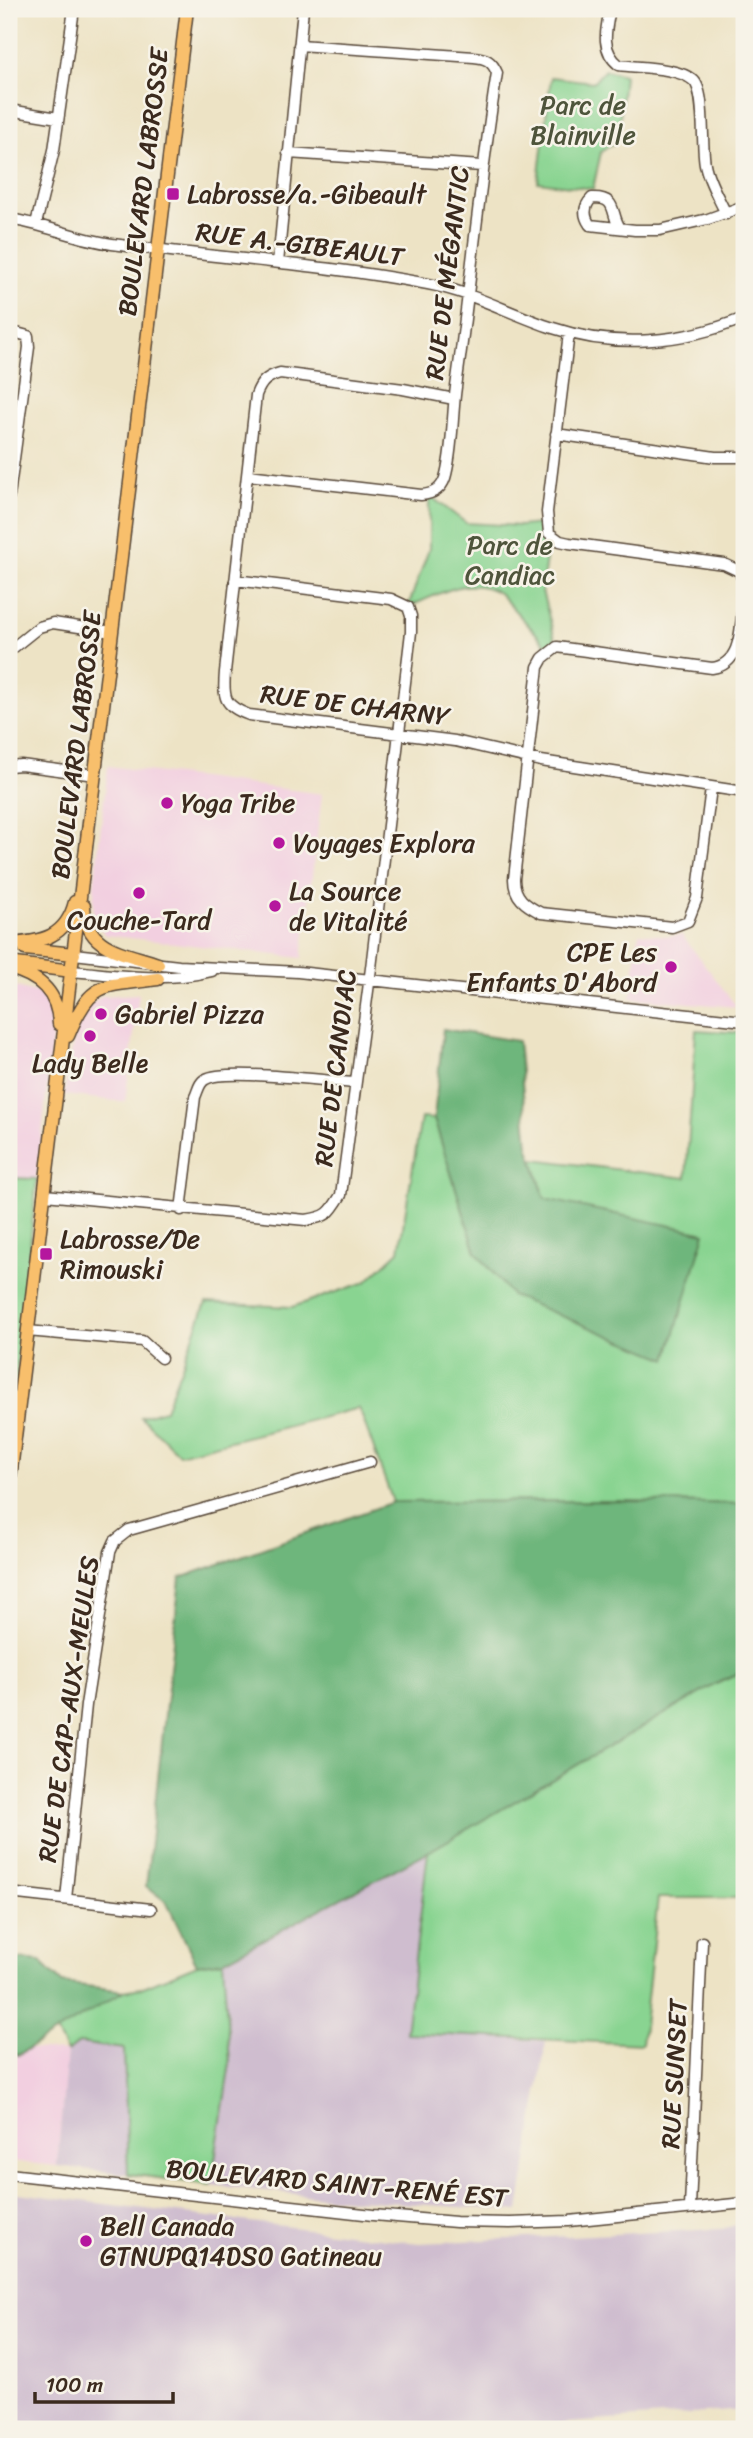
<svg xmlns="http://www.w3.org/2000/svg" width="753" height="2438" viewBox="0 0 753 2438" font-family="Sriracha,sans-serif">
  <rect width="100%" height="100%" fill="#f7f3e8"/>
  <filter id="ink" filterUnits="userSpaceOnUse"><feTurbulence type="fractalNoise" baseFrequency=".0143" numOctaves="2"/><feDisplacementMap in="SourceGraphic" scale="14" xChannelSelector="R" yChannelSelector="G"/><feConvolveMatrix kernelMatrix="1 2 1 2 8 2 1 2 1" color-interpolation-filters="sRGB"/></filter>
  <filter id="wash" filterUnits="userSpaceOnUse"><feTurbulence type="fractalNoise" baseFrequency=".00686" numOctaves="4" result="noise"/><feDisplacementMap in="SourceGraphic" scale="28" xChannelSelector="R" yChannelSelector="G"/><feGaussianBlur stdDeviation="1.57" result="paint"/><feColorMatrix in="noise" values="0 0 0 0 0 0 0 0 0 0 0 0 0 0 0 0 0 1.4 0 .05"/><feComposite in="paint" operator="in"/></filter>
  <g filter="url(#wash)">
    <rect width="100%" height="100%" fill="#ede3c5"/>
    <!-- built -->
    <path fill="#f2cfe0" d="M108,766L322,794L302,958L105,935L93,918L94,885Z
      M639,933L667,936L682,935L737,1007L631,998Z
      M9,985L39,993L48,1002L55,1014L37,1179L9,1178Z
      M139,994L125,1102L64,1095L78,1014L102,996Z
      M9,2047L67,2052L57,2166L9,2161Z"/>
    <!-- industrial -->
    <path fill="#cfbdcf" d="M428,1852L406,2032L546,2041L519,2211L341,2199L211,2185L230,2063L223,1961Z
      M79,2043L124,2048L128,2174L57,2166L67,2052Z
      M9,2192L419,2243L722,2229L744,2223V2410L488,2429H9Z"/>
    <!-- green -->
    <path fill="#89d491" stroke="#627f58" stroke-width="2" d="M605,70L624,75L618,140L601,152L593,189L538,182L551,77L593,82Z
      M429,495L466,523L521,526L547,523L549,533L542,591L557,647L551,650L499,593C468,574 438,595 408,607L429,549Z
      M696,1030L744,1033V1504L624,1501L393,1502L359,1408L179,1454L141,1417L165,1410L206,1303L292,1307L366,1282L399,1251L421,1118L434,1119L476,1252L705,1233L545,1200L533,1159L686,1178Z
      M9,1178L37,1179L9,1440Z
      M744,1671V1898H658L642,2044L406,2033L428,1852L716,1684Z
      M223,1961L230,2063L211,2185L128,2174L124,2049L79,2043L67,2052L56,2032L124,1991L141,1988L197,1965Z"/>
    <!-- forest -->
    <path fill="#6eb67b" stroke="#54704c" stroke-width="2" d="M443,1029L518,1041L528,1145L545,1199L705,1233L667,1359L512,1296L476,1252L434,1119Z
      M624,1501L744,1504V1671L716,1684L428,1852L223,1961L197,1965L166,1901L146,1887L180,1578L393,1502Z
      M10,1958L40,1961L62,1983L124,1991L18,2055L9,2053Z"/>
  </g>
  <g filter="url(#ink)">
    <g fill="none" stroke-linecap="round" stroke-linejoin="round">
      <!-- minor casing -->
      <g stroke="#564637" stroke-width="13">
        <path id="minor" d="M610,9C606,29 600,50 619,65C639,68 677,67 693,80C706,90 701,144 705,164C708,181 719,198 726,214
          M9,110L58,118
          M288,153L482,166
          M9,219C44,224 76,239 112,244C217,258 323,264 428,284C472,292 510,314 553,328C616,349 683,343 744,318
          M36,224L54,150L74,9
          M620,228C610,213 618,197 592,198C584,206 583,215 590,225L635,230H660L708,219L744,206
          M278,263L303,9
          M9,331L28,336L29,347L9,496
          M569,333L547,512L549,533L560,541L569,543L724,564L739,571L744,581
          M454,399L403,389L280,373C266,377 261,382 256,395L225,672C223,698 224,706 249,715L455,741L541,761L744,792
          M556,434L715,457H744
          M248,475L421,495C433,494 441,490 445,478C453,452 452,414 456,387C471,282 480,177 497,73C492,61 486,58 474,57L299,45
          M9,651L39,627L53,623L112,632
          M9,766L21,765L95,775
          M711,788L697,898L688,921L672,927L541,913C525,905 514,897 514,879L538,667L543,658L557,647L712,668C744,664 740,623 744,598
          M74,954L179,966L298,972L744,1021
          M72,971C120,975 163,983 212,971
          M45,1195L306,1220C328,1217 330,1213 341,1195L371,968L411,632V616L408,607L391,599L235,580
          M181,1210L195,1097C198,1091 199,1082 206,1079C224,1068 328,1081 354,1083
          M27,1331L142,1341L161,1358
          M9,1893L151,1909
          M66,1899L86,1705L110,1552L115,1541L129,1530L370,1462
          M9,2174L373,2215L456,2222L510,2223L569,2221L744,2203
          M690,2207L702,1942"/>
      </g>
      <!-- major casing -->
      <g stroke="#564637" stroke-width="15">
        <path id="major" d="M84,906C85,950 124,952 158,964
          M9,944C41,942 66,938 75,902
          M25,949L74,954
          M16,964L72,971
          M9,968C39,976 58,992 59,1024
          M68,1036C91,979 103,987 158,979
          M9,1487L187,9"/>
      </g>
      <!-- minor -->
      <use href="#minor" stroke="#fff" stroke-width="10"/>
      <!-- major -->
      <use href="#major" stroke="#f8bf6c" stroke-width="12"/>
    </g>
  </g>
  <!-- markers -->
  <g fill="#b5179e" stroke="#f7f3e8" stroke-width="2.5">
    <rect x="166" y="187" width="14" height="14" rx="3.5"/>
    <circle cx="167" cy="803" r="7"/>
    <circle cx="279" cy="843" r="7"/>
    <circle cx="139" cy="893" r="7"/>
    <circle cx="275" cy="906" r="7"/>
    <circle cx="671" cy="967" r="7"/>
    <circle cx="101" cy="1014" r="7"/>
    <circle cx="90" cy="1036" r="7"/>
    <rect x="39" y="1247" width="14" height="14" rx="3.5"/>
    <circle cx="86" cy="2241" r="7"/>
  </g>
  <g text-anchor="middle" stroke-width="5" stroke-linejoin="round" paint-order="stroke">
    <!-- park labels -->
    <g font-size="26" fill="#4e543b" stroke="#f7f3e8">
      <text x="583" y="114">Parc de<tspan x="583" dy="30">Blainville</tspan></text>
      <text x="510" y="554">Parc de<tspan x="510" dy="30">Candiac</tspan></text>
    </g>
    <!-- street labels -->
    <g font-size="26" fill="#3b2a1e" stroke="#f7f3e8">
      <text transform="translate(143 182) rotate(-83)" y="9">BOULEVARD LABROSSE</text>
      <text transform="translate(300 244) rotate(7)" y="9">RUE A.-GIBEAULT</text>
      <text transform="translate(447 273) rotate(-83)" y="9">RUE DE MÉGANTIC</text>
      <text transform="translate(355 705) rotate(7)" y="9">RUE DE CHARNY</text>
      <text transform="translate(76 745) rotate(-83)" y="9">BOULEVARD LABROSSE</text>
      <text transform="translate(335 1068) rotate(-83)" y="9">RUE DE CANDIAC</text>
      <text transform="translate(68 1709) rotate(-82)" y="9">RUE DE CAP-AUX-MEULES</text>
      <text transform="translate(674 2074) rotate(-87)" y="9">RUE SUNSET</text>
      <text transform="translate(337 2183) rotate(5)" y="9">BOULEVARD SAINT-RENÉ EST</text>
    </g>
    <!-- poi labels -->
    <g font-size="26" fill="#3b2a1e" stroke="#f7f3e8" text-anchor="start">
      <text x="187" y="203">Labrosse/a.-Gibeault</text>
      <text x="181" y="812">Yoga Tribe</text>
      <text x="293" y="852">Voyages Explora</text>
      <text x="289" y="900">La Source<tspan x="289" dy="30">de Vitalité</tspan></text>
      <text x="139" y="929" text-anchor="middle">Couche-Tard</text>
      <text x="657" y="961" text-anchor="end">CPE Les<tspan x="657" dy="30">Enfants D'Abord</tspan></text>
      <text x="115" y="1023">Gabriel Pizza</text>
      <text x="90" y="1072" text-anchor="middle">Lady Belle</text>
      <text x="60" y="1248">Labrosse/De<tspan x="60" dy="30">Rimouski</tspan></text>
      <text x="100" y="2235">Bell Canada<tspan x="100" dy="30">GTNUPQ14DS0 Gatineau</tspan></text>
    </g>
  </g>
  <!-- margin -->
  <rect width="753" height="2438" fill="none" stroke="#f7f3e8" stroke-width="35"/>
  <!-- scale -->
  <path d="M35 2392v10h138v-10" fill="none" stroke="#3b2a1e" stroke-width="3.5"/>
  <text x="46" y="2392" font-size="21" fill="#3b2a1e" stroke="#f7f3e8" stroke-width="5" paint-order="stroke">100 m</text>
</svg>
